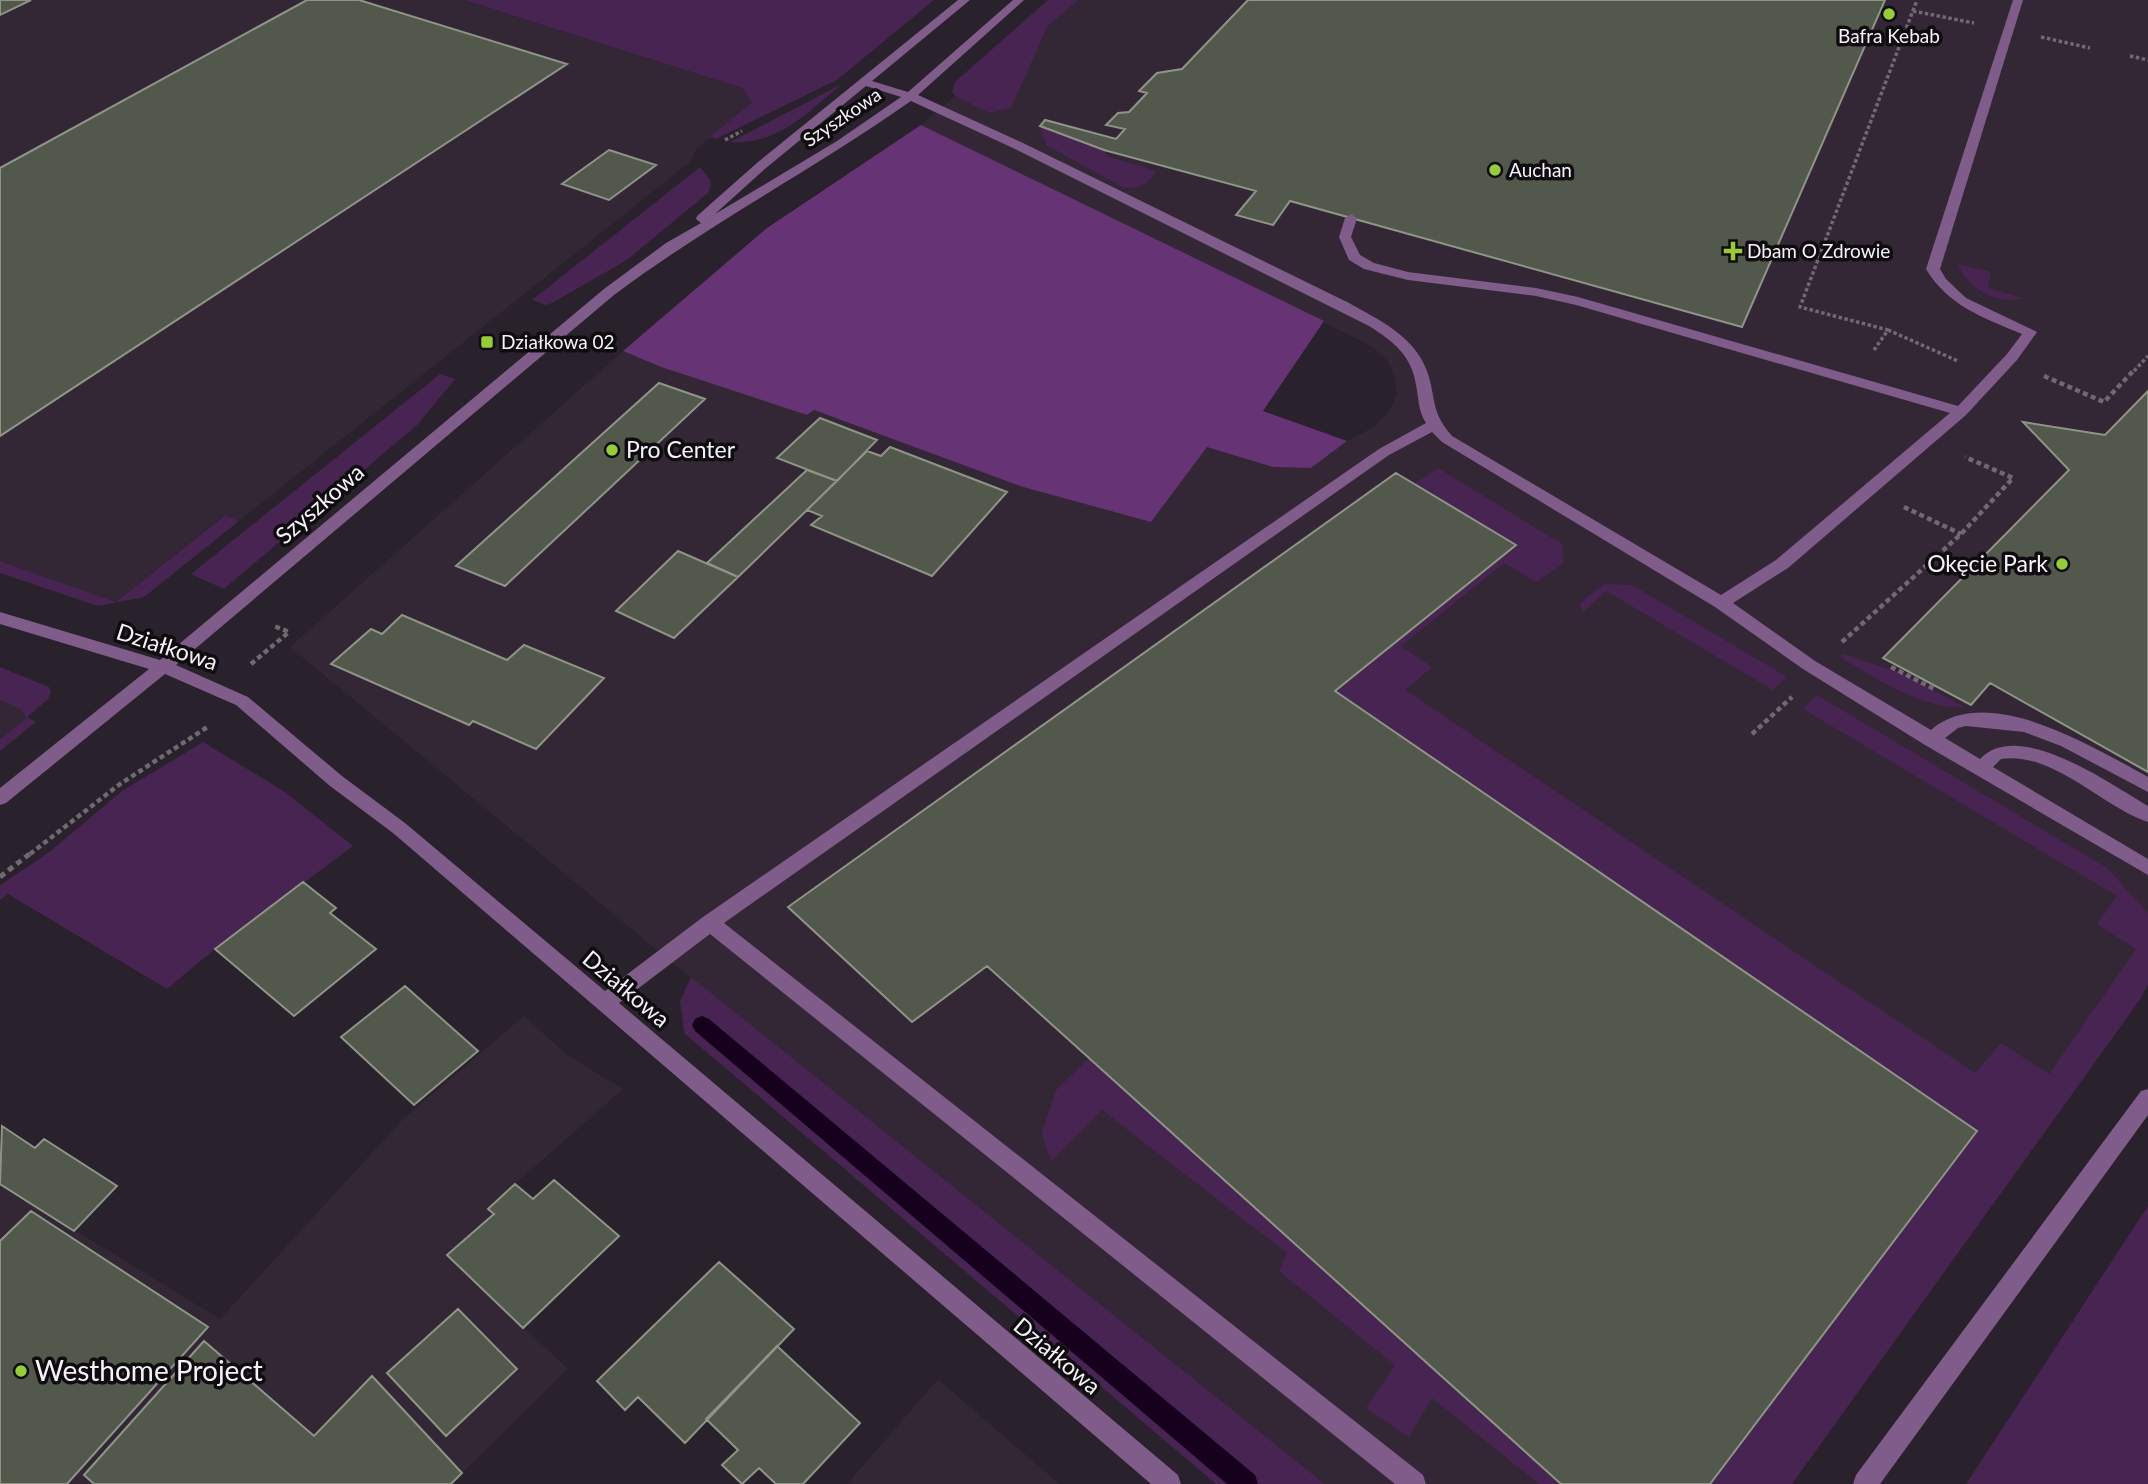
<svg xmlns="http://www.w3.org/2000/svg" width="2148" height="1484" viewBox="0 0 2148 1484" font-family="Lato,sans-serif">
  <rect width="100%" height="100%" fill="#29212b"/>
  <!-- built -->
  <path fill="#332736" d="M0,0H463L742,88L752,102L696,149L690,162L239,521L224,515L116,602L0,561Z
    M1048,0H2148V985L1792,1484H1325L664,956L290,647L623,351L661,367L807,415L814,410L1023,487L1151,522L1207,447L1273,467L1311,468L1347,441L1372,428L1388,413L1397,394L1395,379L1388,361L1373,347L921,125L955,96L952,86L956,81Z
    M0,667L49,687L51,692L48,699L0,739Z
    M524,1016L566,1054L623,1089L515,1184L489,1209L494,1214L447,1255L568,1369L451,1484H0V1184L220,1319L403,1119Z
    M938,1379L1036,1464L1060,1484H847Z"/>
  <!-- green -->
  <path fill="#472451" d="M464,0H934L837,80L716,139L710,137L752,102L742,88Z
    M1048,0H1078L1047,27L1011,108L990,113L955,96L952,92L956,81Z
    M842,84C807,113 778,145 730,142Z
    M1040,126L1104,150L1107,156L1157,171C1146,185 1140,190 1122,187L1046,145Z
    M700,167L711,181L709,192L627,260L552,303L546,305L532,300Z
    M1958,264L1991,272L1988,288L2023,298C1997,306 1967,288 1958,264Z
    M440,374L455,379L417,425L224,589L191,574Z
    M1438,468L1562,544L1564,563L1536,582L1504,563L1401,646L1432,667L1405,690L1975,1073L2001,1043L2049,1074L2136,949L2097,924L2117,896L1803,709L1817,695L2107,868L2148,913V985L2139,1001L1792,1484H1710L1335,691L1515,545L1414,484Z
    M225,515L239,521L144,597L98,606L0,573V561L116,602Z
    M1604,584L1632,585L1787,677L1773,690L1606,591L1583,612L1579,604Z
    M1844,654L1903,674L1965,707C1919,709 1878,679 1840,657Z
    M0,667L49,687L51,692L48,699L27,717L36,722L0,751V739L26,718L22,710L0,700Z
    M203,742L285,792L353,846L215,949L167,989L8,894L0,900V885L48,853L122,791Z
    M691,977L1325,1484H1216L684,1033L680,1001Z
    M1089,1058L1561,1484H1539L1432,1398L1409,1437L1366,1408L1395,1365L1279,1271L1287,1253L1102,1110L1051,1162L1042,1133L1056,1090Z
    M2148,1206V1484H1966Z"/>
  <!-- forest -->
  <path fill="#663375" d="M921,125L1324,321L1263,411L1347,441L1311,468L1273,467L1207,447L1151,522L1023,487L814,410L807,415L661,367L623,351L767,228Z"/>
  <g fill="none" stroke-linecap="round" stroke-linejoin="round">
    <!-- stream -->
    <path fill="#16001e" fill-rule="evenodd" d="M702,1016L709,1019L1255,1475L1258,1484H1227L695,1031L692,1025L695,1019Z"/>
  </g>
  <!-- building -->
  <path fill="#52584c" stroke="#8e9587" stroke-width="2" d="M0,0H31L0,15Z
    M307,0H359L567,64L0,436V168Z
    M1248,0H1885L1742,327L1290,201L1273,225L1236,215L1256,191L1104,150L1040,126L1045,120L1116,139L1125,129L1106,125L1118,113L1129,112L1147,93L1139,91L1157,73L1182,69Z
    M609,150L656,165L609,200L562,184Z
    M659,383L705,399L505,586L456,566Z
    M2148,391V772L1990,683L1971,705L1883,658L2069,470L2023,422L2105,435Z
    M820,418L877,440L837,481L777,458Z
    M890,447L1007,492L932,576L811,525L822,516L807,510L867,451L881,456Z
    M807,470L837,481L738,577L707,563Z
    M1396,473L1516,545L1335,691L1977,1131L1710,1484H1561L987,966L912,1022L788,907Z
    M678,551L738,577L674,638L616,611Z
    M402,615L507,660L524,645L604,678L536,749L473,721L469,725L331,664L371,629L382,634Z
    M303,882L336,908L330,913L376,949L294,1016L215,949Z
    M405,986L478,1051L414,1105L341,1037Z
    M2,1126L35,1148L44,1139L117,1186L74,1231L0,1184Z
    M554,1180L619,1236L523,1328L447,1255L494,1214L488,1209L515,1184L533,1199Z
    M31,1211L208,1327L67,1484H0V1241Z
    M719,1262L794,1329L685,1443L638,1397L625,1410L597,1381Z
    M458,1309L517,1369L446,1436L387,1373Z
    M204,1341L314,1436L372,1376L462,1473L451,1484H94L84,1475Z
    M777,1346L860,1423L803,1484H776L759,1468L742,1484L722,1465L738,1450L706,1419Z"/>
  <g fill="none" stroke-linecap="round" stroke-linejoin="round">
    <!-- path-far2 -->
    <path stroke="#706972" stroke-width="3.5" stroke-dasharray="3.5 2.5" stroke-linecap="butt" d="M1913,11L1974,23
      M2041,37L2090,48
      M2130,56L2148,60
      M725,140L742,131
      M1888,330L1958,361
      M1874,350L1888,330L1800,307L1917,0
      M2134,371L2148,356"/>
    <!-- path-far1 -->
    <path stroke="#706972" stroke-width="4.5" stroke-dasharray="5 3.5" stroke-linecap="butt" d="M2044,376L2104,402L2135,369
      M1904,507L1961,534
      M1842,642L1961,534L2013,478L1965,457
      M251,664L289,632L274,626
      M1891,667L1936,690
      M1752,734L1792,697
      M30,854L120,784L209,726"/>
    <!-- path -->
    <path stroke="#706972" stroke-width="5" stroke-dasharray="6 4.5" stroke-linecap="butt" d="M0,877L32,852"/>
    <!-- minor -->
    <path fill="#7f5c89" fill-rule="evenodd" d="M958,0H970L872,81L908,92L1013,0H1024L918,95L1021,142L1347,302C1379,320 1418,337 1429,377C1436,403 1432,413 1452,436L1721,595L1776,560L1950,413L1576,305L1536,296L1408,280L1364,269L1349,260L1339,237L1345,218L1351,214L1357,218L1351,237L1360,255L1374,263L1408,272L1536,288L1578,297L1958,406L2007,354L2022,334C1984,318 1948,306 1926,269L2013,0H2023L1940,269L1946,279L1966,298L2037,332L2017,360L1966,415L1788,568L1733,603L1815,661L1931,730C1987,681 2095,748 2148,777V792L2061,746L2024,732L1966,726L1958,728L1945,738L1980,759C2019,718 2110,784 2148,806V822C2102,807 2053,751 2001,759L1993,767L2148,859V875L1925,745L1803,669L1715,607L1442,442L1432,432L1389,455L724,923L1423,1475L1426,1484H1395L710,934L619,1003L1178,1475L1181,1484H1151L393,833L330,786L236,705L165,674L6,803L0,805V788L149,669L0,624V612L160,660L604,289L666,243L701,223L696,219L697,216L758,162ZM866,86L901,97L837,141L715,214L766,168ZM911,101L1013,148L1369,326C1393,341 1412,356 1416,385C1419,399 1418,411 1426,423L1379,449L703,917L605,991L405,823L342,776L248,697L176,665L614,295C709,224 814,169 911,101Z
      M2148,1089V1115L1880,1484H1853L1856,1475L2141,1091Z"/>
  </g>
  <!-- markers -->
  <g fill="#96cc39" stroke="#0f0c10" stroke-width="2.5">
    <circle cx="1889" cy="14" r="7"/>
    <circle cx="1495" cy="170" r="7"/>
    <path d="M1729.5 240.5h7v7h7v7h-7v7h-7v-7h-7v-7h7z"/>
    <rect x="480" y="335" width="14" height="14" rx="3.5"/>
    <circle cx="612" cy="450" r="7"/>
    <circle cx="2062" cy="564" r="7"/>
    <circle cx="21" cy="1371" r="7"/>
  </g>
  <g text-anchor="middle" stroke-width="7" stroke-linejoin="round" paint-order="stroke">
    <!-- far-poi labels -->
    <g font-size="19" fill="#f7f2f9" stroke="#0f0c10" text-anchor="start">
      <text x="1889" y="43" text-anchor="middle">Bafra Kebab</text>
      <text x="1509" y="177">Auchan</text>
      <text x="1747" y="258">Dbam O Zdrowie</text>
      <text x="501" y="349">Działkowa 02</text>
    </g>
    <!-- far-street labels -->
    <g font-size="19" fill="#f7f2f9" stroke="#0f0c10">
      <text transform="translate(842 117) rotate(-34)" y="7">Szyszkowa</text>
    </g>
    <!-- poi labels -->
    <g font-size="23" fill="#f7f2f9" stroke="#0f0c10" text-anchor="start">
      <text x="626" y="458">Pro Center</text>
      <text x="2048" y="572" text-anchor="end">Okęcie Park</text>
    </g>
    <!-- street labels -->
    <g font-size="23" fill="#f7f2f9" stroke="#0f0c10">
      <text transform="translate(320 504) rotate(-41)" y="8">Szyszkowa</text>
      <text transform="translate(167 647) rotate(18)" y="8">Działkowa</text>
      <text transform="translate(626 989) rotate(40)" y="8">Działkowa</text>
      <text transform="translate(1057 1356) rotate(40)" y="8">Działkowa</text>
    </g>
    <!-- near-poi labels -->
    <g font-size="28" fill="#f7f2f9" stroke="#0f0c10" text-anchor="start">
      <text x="35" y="1381">Westhome Project</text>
    </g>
  </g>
</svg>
